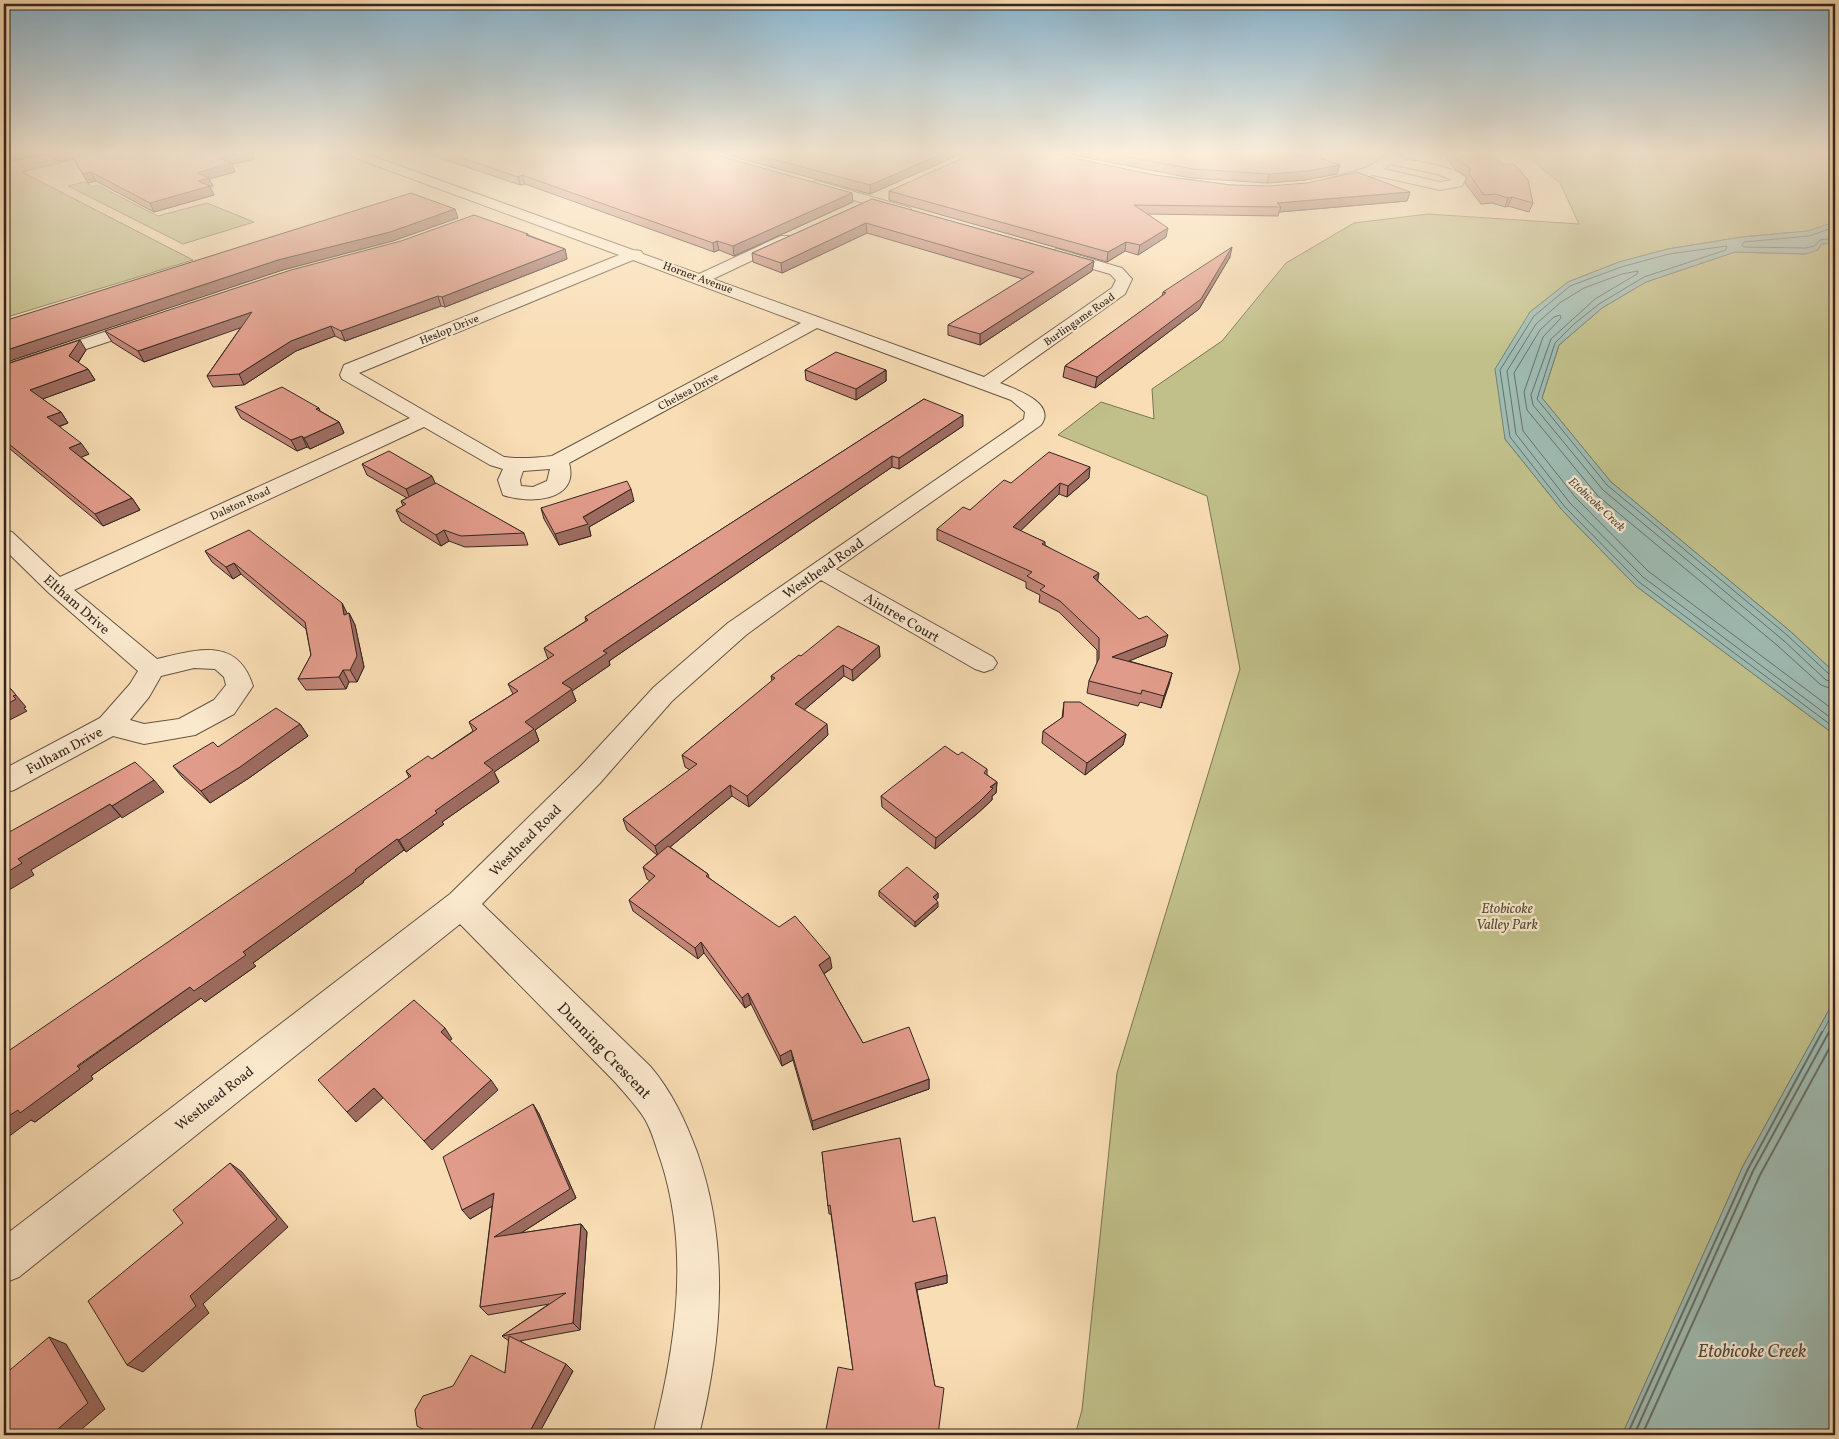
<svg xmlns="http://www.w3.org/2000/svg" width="1839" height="1439" viewBox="0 0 1839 1439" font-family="Vollkorn,serif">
  <rect width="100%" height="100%" fill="#f9ddb4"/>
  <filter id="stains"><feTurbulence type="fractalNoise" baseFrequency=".004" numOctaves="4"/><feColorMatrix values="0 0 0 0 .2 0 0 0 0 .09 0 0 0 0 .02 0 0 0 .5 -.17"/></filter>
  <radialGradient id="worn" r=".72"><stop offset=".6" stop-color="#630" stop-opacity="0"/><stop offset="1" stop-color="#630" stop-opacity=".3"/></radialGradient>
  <!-- green -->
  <path fill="#c1c08a" stroke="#7a7354" d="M4,153H100L22,172L193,260L4,318Z
    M1523,153H1835V222L1808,231L1742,237L1668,249L1619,262L1568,282L1530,312L1505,439L1562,510L1636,586L1835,735V999L1743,1166L1622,1435H1075L1082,1410L1117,1073L1240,669L1207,496L1058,435L1101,402L1154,419L1152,389L1222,341L1286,263L1354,223L1428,214L1579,224L1560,183Z
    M84,182L93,187L97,185L158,216L207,203L254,222L183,244L68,186Z
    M1835,243V673L1790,631L1611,482L1542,398L1559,345L1602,308L1646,282L1735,252L1806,254L1821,244Z"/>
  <!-- water -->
  <path fill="#9ebbb2" stroke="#747f77" d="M1835,222V243L1821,244L1818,250L1806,254L1735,252L1646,282L1602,308L1559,345L1542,398L1611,482L1790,631L1835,673V735L1636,586L1562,510L1505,439L1495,369L1530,312L1568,282L1619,262L1668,249L1742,237L1808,231Z
    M1835,999V1435H1622L1743,1166Z"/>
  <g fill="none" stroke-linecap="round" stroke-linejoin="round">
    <!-- shore-far1 -->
    <path stroke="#697068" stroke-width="1" d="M1835,227L1809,236L1744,242L1742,245L1744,247L1806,248L1814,246L1820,240L1835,238
      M1835,676L1830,675L1787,635L1607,485L1537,399L1555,343L1574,324L1599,304L1644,277L1726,250L1727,246L1669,254L1621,267L1570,286L1534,316L1500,370L1510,437L1565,507L1639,582L1835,728
      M1835,682L1826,680L1783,640L1603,490L1533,405L1531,395L1551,339L1595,299L1637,274L1638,271L1622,274L1584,288L1561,302L1536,324L1507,371L1516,434L1570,503L1643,577L1835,721
      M1835,690L1821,685L1778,646L1598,496L1527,410L1524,392L1543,337L1561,318L1560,315L1554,317L1540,330L1514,373L1523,431L1576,498L1648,571L1835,711
      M1822,1033L1835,1009
      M1829,1033L1835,1022"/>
    <!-- shore -->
    <path stroke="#697068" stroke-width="2" d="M1627,1435L1748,1169L1822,1032
      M1634,1435L1753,1171L1829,1032
      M1642,1435L1760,1175L1835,1038"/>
    <!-- minor casing -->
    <g stroke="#655444" stroke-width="2">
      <path id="minor" d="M348,153H364L633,250L641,251L643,254L699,274L781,236H791L793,239L791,242L713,279L984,377L1112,288L1116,280L1110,274L1052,257L1049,254L1052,251L1057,249L1122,268L1132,279L1125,294L1000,383C1015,389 1057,403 1041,425L836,569L993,657L997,663L993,669L984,672L975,669L821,580L746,635L672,701L600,783L482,904L650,1066C672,1092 685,1120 697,1152C730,1245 722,1341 699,1435H653C676,1345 690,1251 661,1161C656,1147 653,1134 646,1121C638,1107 626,1095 615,1082L460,924L19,1277L4,1283V1236L450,894L580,767L654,687L728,623L1024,419L1025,412L1011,400L817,328L569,463C580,502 528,504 503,495L498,480L503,469L490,465L424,427L74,590L157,659C197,650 237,636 253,686L234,714L195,735L144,744L113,736L14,790L4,793V769L100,718L130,684L138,671L49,593L4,549V530L12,532L60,577L410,418L342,379L340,375L344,365L619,255L350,156ZM633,260L801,323L552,456C536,458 520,459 504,457L359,373ZM550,469L547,481L533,487L521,486L520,480L523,471ZM194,668L215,669L224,677L226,685L214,700L179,719L144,724L130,720L149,697L161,676Z
        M1389,153H1402L1398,158C1414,161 1456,166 1466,178L1462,186L1440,190L1373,175L1326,188L1319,184L1321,181L1368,167ZM1391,164L1437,174L1452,180L1440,182L1384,169Z
        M817,181L910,208L912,211L910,214L905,215L812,188L810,185L812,182Z
        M144,319L150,320L153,324L150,328L4,376V365Z"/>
    </g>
    <!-- minor -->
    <use href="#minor" fill="#fbe9ce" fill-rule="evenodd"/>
  </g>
  <!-- wall -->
  <path fill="#c28577" stroke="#34261f" d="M4,153H253L255,159L232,164L235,172L209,179L213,186L210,187L214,195L154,212L96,181L88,183L73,158L60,162L44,154Z
    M425,153H709L853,202L734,256L719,250L714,252L525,184L520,185Z
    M720,153H963L870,194Z
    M1062,153H1294L1337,174L1305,180L1267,183L1191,178Z
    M1443,153H1491L1533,203L1529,212L1508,206L1505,207L1492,203L1481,204L1465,183L1467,177L1455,169Z
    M1154,175L1231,185L1410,192L1407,201L1279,212L1278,216L1148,214L1166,237L1138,255L1125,251L1107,262L889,200V191Z
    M872,199L1094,261L1092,271L980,345L948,335V325L1023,279L867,233L782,273L753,262L752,253Z
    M528,234V235L565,249L567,259L445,307L441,306L345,341L335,336L296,351L244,385L213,387L207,376L241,327L144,362L112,342L105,331Z
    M1230,257L1199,309L1095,388L1063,377L1065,366L1162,296L1163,292Z
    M86,350L78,363L88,369L95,380L42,399L61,412L68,423L59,427L89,454L81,457L132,498L140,510L103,526L4,444V365Z
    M805,370H886V381L856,400L806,380Z
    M924,399L963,426L899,469L892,467L609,661L610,665L572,691L576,701L535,730L539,741L494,772L499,782L442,822L444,824L406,852L404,850L363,881L364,882L253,963L256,966L205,1002L201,998L91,1076L93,1079L35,1122L31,1120L409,777L406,771L432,759L473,731L469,722L513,694L508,684L548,659L544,648L586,621L585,617Z
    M235,407L319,408L320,411L339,422L344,433L310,449L307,447L297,451L241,418Z
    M362,464L435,484L524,533L528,545L465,547L449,541L441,546L401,521L396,510L403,506L401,501L407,498L367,475Z
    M1089,478L1067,497L1059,494L1020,531L1045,542V545L1098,581L1165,646L1129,661L1172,673L1161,708L1140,702L1138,706L1087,693L1089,681L1097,663V650L1059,612L1039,602L1040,595L1026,588V582L937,540V529L970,510L1011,483Z
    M634,501L589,527L591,536L559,545L544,519L541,508Z
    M205,551L342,603L347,614L349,613L355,625L364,667L357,682H349L346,689L306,690L298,679L311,655L306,629L241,574L233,579L212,562Z
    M879,646L880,657L853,681L844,676L804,710L828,735L749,807L732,796L670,847L708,874L709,878L832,968L824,974L863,1043L929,1079V1089L813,1130L793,1060L782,1066L751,1004L745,1008L704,953L698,959L633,911L629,900L650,881L647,879L643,867L657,855L627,830L623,819L690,770L685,767L682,755L772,681L771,676L801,656Z
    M1064,702L1126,734L1123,745L1085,775L1042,743L1043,731L1062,718Z
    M300,724L308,736L249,778L210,803L182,777L173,766L218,747Z
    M958,755L987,769V775L997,782L996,793L992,796V800L978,813L935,849L882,807L881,796Z
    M879,891L938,893V898L936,900L938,907L915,927L879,896Z
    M533,1104L539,1114L576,1198L521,1233L581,1224L587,1232L580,1330L520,1341L573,1371L538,1435H434L505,1373L509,1341L502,1336L549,1304L488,1315L480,1307L492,1206L470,1219Z
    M822,1152L913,1222L947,1275V1283L917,1290L935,1386L853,1370L831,1214H829L828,1206Z"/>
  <!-- shaded-wall -->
  <path fill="#9e6c61" stroke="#34261f" d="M9,153H43L44,154L4,163V154Z
    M55,153H70L73,158L60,162Z
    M242,153H253L255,159L232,164L235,172L209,179L213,186L210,187L214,195L154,212L150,203L198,181L197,173L219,158Z
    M944,153H963L870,194V185Z
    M1340,165L1337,174L1305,180L1267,183L1269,174Z
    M91,172L96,181L88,183L83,174Z
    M522,175L525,184L520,185L518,177Z
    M1410,192L1407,201L1279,212L1281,207L1277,203Z
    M852,193L853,202L734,256L733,246Z
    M1512,197L1508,206L1505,207L1508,198Z
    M455,209L458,218L393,241L283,270L4,363V351L278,260Z
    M866,223L867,233L782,273L781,263Z
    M1168,228L1166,237L1138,255L1140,245Z
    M717,241L719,250L714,252L713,243Z
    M1126,242L1125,251L1107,262L1108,252Z
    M1232,247L1230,257L1199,309L1095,388L1097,377Z
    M565,249L567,259L445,307L442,297Z
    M1094,261L1092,271L980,345V334Z
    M438,296L441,306L345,341L341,331Z
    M252,312L257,322L144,362L138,351Z
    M331,326L335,336L296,351L244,385L239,374L291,341Z
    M80,340L86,350L75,367L69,356Z
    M88,369L95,380L37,401L30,390Z
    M886,370V381L856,400V389Z
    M61,412L68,423L54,428L47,417Z
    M963,415V426L899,469V458Z
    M339,422L344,433L310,449L304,438Z
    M302,436L307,447L297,451L291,440Z
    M81,443L89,454L77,459L69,448Z
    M892,456V467L609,661L610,665L572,691L576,701L535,730L539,741L494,772L499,782L442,822L444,824L406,852L399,840L435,811L484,763L562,683L603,651Z
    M1090,467L1089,478L1067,497L1068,486Z
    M432,476L437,487L411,501L406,489Z
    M1060,483L1059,494L1012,539L1013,527Z
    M631,489L634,501L589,527L591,536L559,545L555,534Z
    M132,498L140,510L103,526L95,514Z
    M444,530L449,541L441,546L436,535Z
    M234,563L241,574L233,579L226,567Z
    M1099,573L1097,585L1093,577Z
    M342,603L348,615H344Z
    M349,613L355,625L364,667L357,682L350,670Z
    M1168,635L1165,646L1110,669L1112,657Z
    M879,646L880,657L853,681L852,670Z
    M843,665L844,676L797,716L795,704Z
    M343,670L349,682L346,689L339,677Z
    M1172,673L1169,685L1161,708L1164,696Z
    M4,681L26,707L24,708L27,711L4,723V706L13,696Z
    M300,724L308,736L249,778L210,803L201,791Z
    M827,724L828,735L749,807L747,796Z
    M1126,734L1123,745L1085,775L1087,763Z
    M154,780L164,792L122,818L112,806Z
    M997,782L996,793L992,796V800L978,813L935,849L936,838Z
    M730,785L732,796L658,857L655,846Z
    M110,804L121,816L31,870L34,875L4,893V874L18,859Z
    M397,839L404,850L363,881L364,882L253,963L256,966L205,1002L201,998L91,1076L93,1079L35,1122L31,1120L4,1140V1119L190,987L243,952Z
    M938,893V898L933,903V897Z
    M938,902V907L915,927V922Z
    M701,942L704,953L698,959L695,948Z
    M830,957L832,968L820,976L819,965Z
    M748,993L751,1004L745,1008L742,998Z
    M445,1028L452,1039L448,1042L441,1032Z
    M791,1050L793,1060L782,1066L780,1056Z
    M929,1079V1089L813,1130L812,1121Z
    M491,1080L498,1090L432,1150L424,1141Z
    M374,1088L383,1098L356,1122L347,1112Z
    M533,1104L539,1114L576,1198L502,1245L494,1237Z
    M230,1163L242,1172L288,1227L203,1304L209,1313L143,1372L127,1365Z
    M494,1193L501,1201L470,1219L462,1210Z
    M581,1224L587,1232L580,1330L573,1323Z
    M947,1275V1283L916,1290L915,1283Z
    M49,1337L66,1344L105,1409L75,1435H51Z
    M566,1364L573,1371L538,1435H528Z"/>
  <!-- building -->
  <path fill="#e19b8a" stroke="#34261f" d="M70,153H242L219,158L231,163L197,173L209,178L198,181L210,186L150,203L91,172L83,174Z
    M447,153H709L852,193L733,246L717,241L713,243L522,175L518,177Z
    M750,153H944L870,185Z
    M974,153H1050L1154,175L1231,185L1269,186L1307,183L1357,172L1410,192L1277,203L1281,207L1134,205L1168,228L1140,245L1126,242L1108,252L889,191Z
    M1106,153H1294L1301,156L1309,154L1340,165L1307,171L1269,174L1193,169Z
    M1452,153H1491L1502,164H1514L1528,180L1533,203L1512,197L1508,198L1496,194L1484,195L1469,174L1470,168L1458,160Z
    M411,193L455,209L390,232L278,260L4,351V321Z
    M872,199L1094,261L980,334L948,325L1034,272L866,223L781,263L752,253Z
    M474,215L528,234L526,235L565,249L442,297L438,296L341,331L331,326L291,341L239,374L207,376L252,312L138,351L105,331L291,270L401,241Z
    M1232,247L1201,299L1097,377L1065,366L1166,293L1163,292Z
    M80,340L69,356L88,369L30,390L61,412L47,417L81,443L69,448L132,498L95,514L4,440V365Z
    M836,352L886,370L856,389L805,370Z
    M282,387L319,408L316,409L339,422L304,438L302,436L291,440L235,407Z
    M924,399L963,415L899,458L892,456L603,651L607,653L562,683L572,689L525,722L534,729L484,763L493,770L435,811L437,813L399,840L397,839L355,870L356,871L243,952L246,955L194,991L190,987L77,1066L80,1069L20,1113L18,1110L4,1119V1054L411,776L406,771L428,756L432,759L477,729L469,722L518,691L508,684L554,655L544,648L588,620L585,617Z
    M389,451L432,476L406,489L362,464Z
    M1049,452L1090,467L1068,486L1060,483L1013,527L1045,542L1042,544L1099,573L1093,577L1139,619L1147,616L1168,635L1112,657L1172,673L1164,696L1142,690L1141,694L1089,681L1099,658V638L1060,601L1040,590L1045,586L1027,576L1032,572L937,529L963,507L970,510L1004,480L1011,483Z
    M627,481L631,489L583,517L588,524L555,534L541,508Z
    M436,483L524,533L461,536L444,530L436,535L396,510L406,504L401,501Z
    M249,530L342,603L344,615L349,613L357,656L350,670H343L339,677L298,679L311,655L305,622L234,563L226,567L205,551Z
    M838,626L879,646L852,670L843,665L795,704L827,724L747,796L730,785L655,846L623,819L697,764L682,755L775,678L771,676L799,655L801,656Z
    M4,681L16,695L13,696L16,699L4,706Z
    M1064,702H1080L1126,734L1087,763L1043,731L1063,717Z
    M276,708L300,724L240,767L201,791L173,766L213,742L218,747Z
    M945,746L958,755L962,752L987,769L984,773L997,782L990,787L993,788L979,802L936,838L881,796Z
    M135,762L154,780L112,806L110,804L18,859L22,863L4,874V835Z
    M668,846L708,874L706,876L779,927L795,916L830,957L819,965L863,1043L909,1027L929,1079L812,1121L791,1050L780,1056L748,993L742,998L701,942L695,948L629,900L655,876L643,867Z
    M907,867L938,893L933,897L938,902L915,922L879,891Z
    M414,1000L445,1028L441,1032L491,1080L424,1141L374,1088L347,1112L318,1080Z
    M533,1104L570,1189L494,1237L581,1224L573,1323L502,1336L566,1293L480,1307L494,1193L462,1210L443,1157Z
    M900,1138L913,1222L935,1217L947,1275L915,1283L935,1386L944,1388L938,1435H825L838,1367L853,1370L830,1205L828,1206L822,1152Z
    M230,1163L277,1219L190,1296L196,1306L127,1365L88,1301L183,1223L173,1210Z
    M509,1336L566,1364L528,1435H434L417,1426L415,1410L423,1396L453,1386L471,1355L505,1373Z
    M49,1337L88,1403L51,1435H4V1375Z"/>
  <!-- sky -->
  <linearGradient id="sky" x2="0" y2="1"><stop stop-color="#8ab7d2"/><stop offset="0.43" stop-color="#fcf0dd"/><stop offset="1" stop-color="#fcf0dd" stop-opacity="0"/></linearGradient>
  <rect width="1839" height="354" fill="url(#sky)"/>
  <g text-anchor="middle" stroke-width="4.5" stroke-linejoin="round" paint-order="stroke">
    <!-- far-street labels -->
    <g font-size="11" fill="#34261f" stroke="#fbe9ce">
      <text transform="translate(698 277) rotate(20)" y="4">Horner Avenue</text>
      <text transform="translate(1079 319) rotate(-35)" y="4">Burlingame Road</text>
      <text transform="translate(449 329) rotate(-22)" y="4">Heslop Drive</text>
      <text transform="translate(688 391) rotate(-28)" y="4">Chelsea Drive</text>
      <text transform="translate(240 503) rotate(-25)" y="4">Dalston Road</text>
    </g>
    <!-- far-water labels -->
    <g font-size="12" font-style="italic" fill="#4e4b44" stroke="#fbe9ce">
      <text transform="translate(1597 504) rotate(43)" y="4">Etobicoke Creek</text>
    </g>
    <!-- street labels -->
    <g font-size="14" fill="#34261f" stroke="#fbe9ce">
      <text transform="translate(823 568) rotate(-35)" y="5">Westhead Road</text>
      <text transform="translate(77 604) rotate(41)" y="5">Eltham Drive</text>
      <text transform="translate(902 617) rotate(30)" y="5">Aintree Court</text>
      <text transform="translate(64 750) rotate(-28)" y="5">Fulham Drive</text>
      <text transform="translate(525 840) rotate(-45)" y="5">Westhead Road</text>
      <text transform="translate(214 1098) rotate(-38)" y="5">Westhead Road</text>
    </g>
    <!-- park labels -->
    <g font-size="14" font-style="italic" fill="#574c3a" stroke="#fbe9ce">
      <text x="1507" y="913">Etobicoke<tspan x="1507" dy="16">Valley Park</tspan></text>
    </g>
    <!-- near-street labels -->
    <g font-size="16" fill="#34261f" stroke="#fbe9ce">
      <text transform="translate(605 1050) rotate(46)" y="6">Dunning Crescent</text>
    </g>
    <!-- near-water labels -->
    <g font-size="18" font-style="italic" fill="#4e4b44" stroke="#fbe9ce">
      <text x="1752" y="1357">Etobicoke Creek</text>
    </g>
  </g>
  <!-- margin -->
  <rect width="1839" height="1439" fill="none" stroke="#f9ddb4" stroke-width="20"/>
  <rect x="5" y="5" width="1829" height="1429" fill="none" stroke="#34261f" stroke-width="2.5"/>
  <rect x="10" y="10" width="1819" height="1419" fill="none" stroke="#34261f"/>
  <rect width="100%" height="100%" filter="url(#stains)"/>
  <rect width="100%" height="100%" fill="url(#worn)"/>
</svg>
